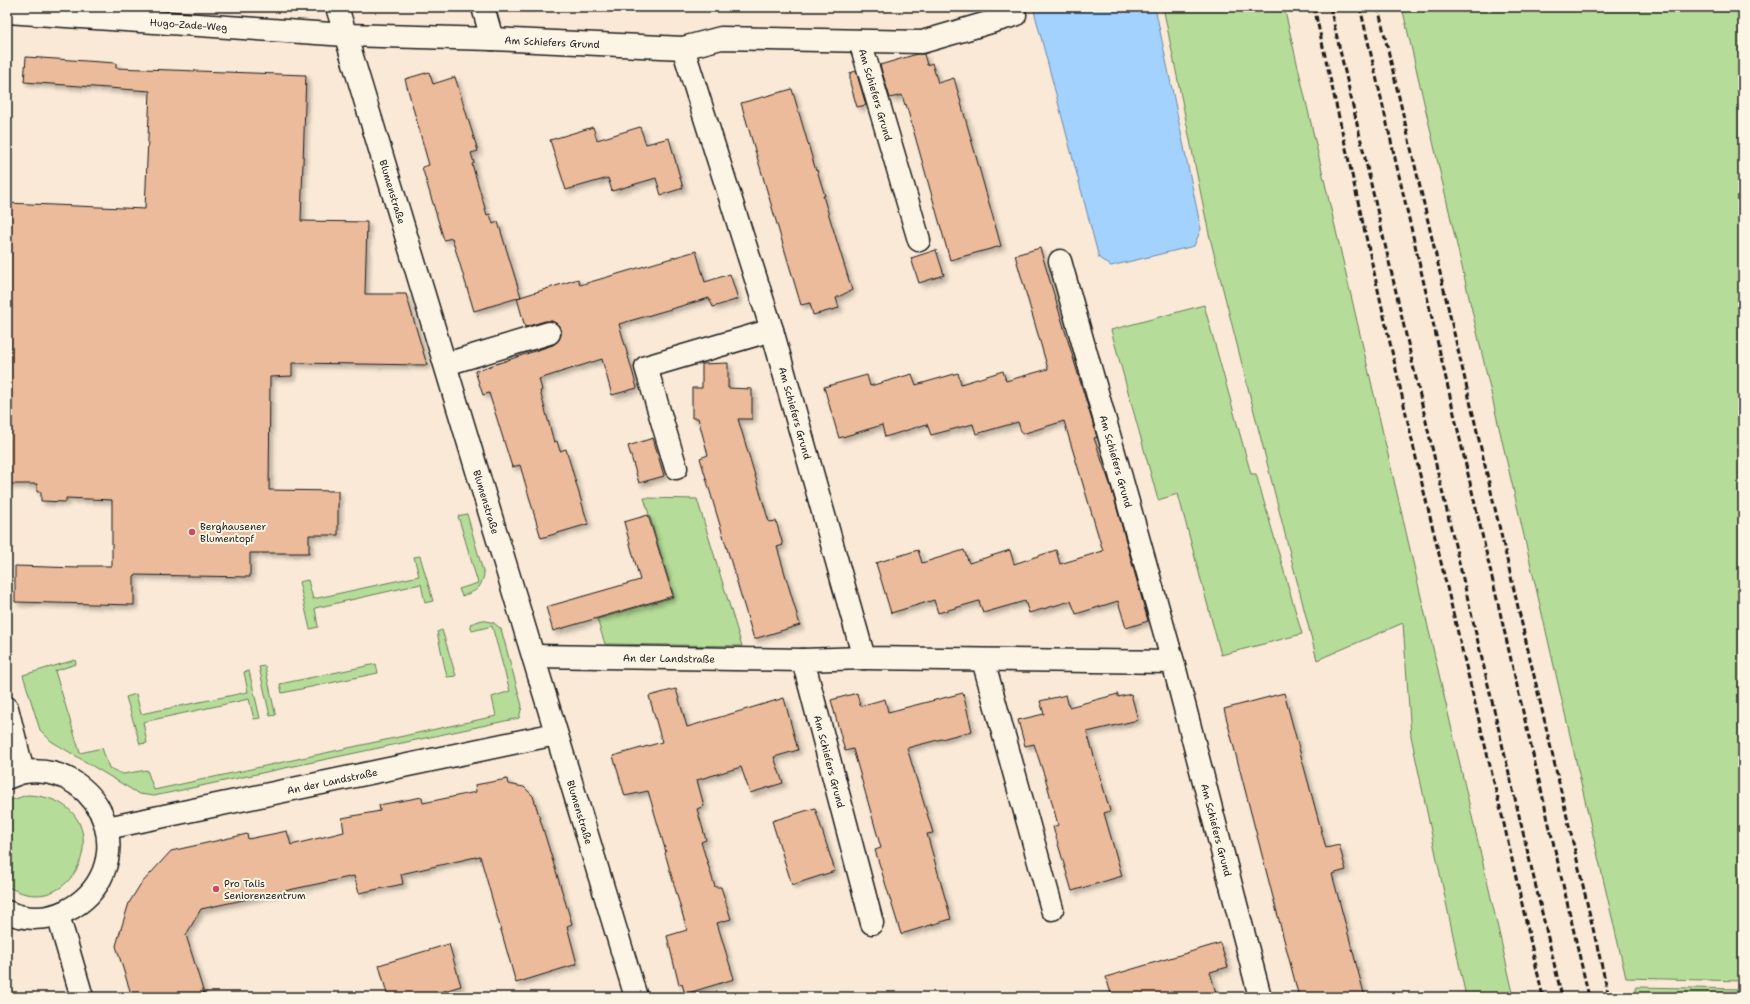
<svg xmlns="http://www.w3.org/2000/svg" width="1750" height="1004" viewBox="0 0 1750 1004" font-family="'Shantell Sans',sans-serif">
  <defs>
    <filter id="shadow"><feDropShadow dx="3.5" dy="3.5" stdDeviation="2" flood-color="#0004"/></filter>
  </defs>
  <rect width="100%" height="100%" fill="#f9e9d6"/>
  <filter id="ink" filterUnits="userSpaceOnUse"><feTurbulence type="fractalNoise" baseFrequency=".025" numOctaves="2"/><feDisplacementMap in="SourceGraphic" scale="8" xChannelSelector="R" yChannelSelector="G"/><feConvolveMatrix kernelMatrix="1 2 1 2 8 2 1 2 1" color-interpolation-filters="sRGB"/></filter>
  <g filter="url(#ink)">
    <!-- green -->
    <path fill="#b5dc98" stroke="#687c5a" d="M1163,7H1284L1514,997H1466L1411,736L1403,623L1317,660L1209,234Z
      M1402,7H1743V981L1626,978Z
      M1204,305L1251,474H1256L1302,634L1221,655L1178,494L1158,500L1111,330Z
      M644,498L697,499L742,646L605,644L597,619L674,597Z
      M467,514L484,575C480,590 476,591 462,596L459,589L478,583L458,516Z
      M420,556L433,601L425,603L421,584L315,608L318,627L310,629L299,582L308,580L313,599L419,576L414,557Z
      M482,620L494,623L501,629L522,706L519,718L154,796L139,794L51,741L40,730L23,675L75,660L76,664L55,671L80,753L102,748L109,768L123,774L147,770L154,790L496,716L492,697L510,691L492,626L472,631L470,624Z
      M442,630L456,676L447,677L437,632Z
      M376,664L378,673L282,693L280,684Z
      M265,666L275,713L276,715L270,716L259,667Z
      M249,671L260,718L254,719L249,699L143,722L147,743L140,744L126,697L136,694L141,714L248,692L244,672Z
      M27,795C125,798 80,930 7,886V804L12,800Z
      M1636,987L1743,989V997H1636Z"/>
    <!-- water -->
    <path fill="#a3d2fe" stroke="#6d89a4" d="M1033,7H1155L1201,229L1194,246L1111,266L1099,258Z"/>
    <!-- building -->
    <path fill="#ebbb9b" stroke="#1c1c1c" filter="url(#shadow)" d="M917,54H924L927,65L932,63L938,83L954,78L1001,246L950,260L906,104L905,105L902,95L890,98L880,65Z
      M26,57L116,63V68L306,75L301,221L367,222L365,294H406L427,365L292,363V376L270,377L269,490L338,491V535H309V553H250V577L136,575L134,576V605L15,602V566L78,568V566H112V500L66,498V502L41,501V492H37V484H7V203L145,209L150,91L24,82Z
      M856,71L866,105L857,107L850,83V73Z
      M429,72L433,84L455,77L478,151L471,153L474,163L472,164L487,215L490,214L493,224L498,222L521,297L474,311L452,238L444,240L422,167L429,165L405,79Z
      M792,89L816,171L817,170L825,196H823L852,290L836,298L839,308L813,315L810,303L801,305L741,103Z
      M593,127L597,140L640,127L646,144L669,138L683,188L661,195L656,178L612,191L608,178L566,190L550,140Z
      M1040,248L1097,437L1094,438L1111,487L1148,621L1126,628L1118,601L1076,614L1071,601L1029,613L1025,601L983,613L979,601L938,613L934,600L891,613L876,563L918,550L922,563L964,550L969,563L1010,550L1014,564L1056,550L1060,564L1103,551L1064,421L1022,434L1018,422L976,434L973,424L931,435L927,424L885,437L882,425L839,438L824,387L867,375L870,386L912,374L916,385L958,373L961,384L1003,371L1006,381L1048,369L1015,255Z
      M936,250L944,275L919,283L911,258Z
      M696,251L705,282L730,274L738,299L713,307L709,298L619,324L637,388L612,395L602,359L539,379L542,390L540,391L554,442L557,441L560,451L566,449L588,524L541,538L520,465L512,467L489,393L483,395L475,371L553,345L558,341L561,335V329L557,324L552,321H545L525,327L517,298L578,279L580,285Z
      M728,363V388L752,389V419H738L769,522L776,521L783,545L777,547L800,625L754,639L700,458L708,455L698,418H692V388H702V364Z
      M653,438L664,476L639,483L628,446Z
      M648,515L673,596L553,631L546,607L640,580L624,522Z
      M676,689L687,727L784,698L798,750L774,757L783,783L750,793L741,767L697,780L704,806L697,809L706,840L701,842L715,887H721L731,919L717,923L734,979L685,994L682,984L679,985L667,936L687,930L665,853L666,852L648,791L625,796L613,756L662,742L649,696Z
      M857,693L860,706L885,699L888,712L963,693L972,731L907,748L933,833L927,834L951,919L901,934L875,850L881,848L853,749L845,751L831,700Z
      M1284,693L1326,848L1339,845L1346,870L1332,874L1365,997H1299L1224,709Z
      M1118,694V697L1131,694L1138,720L1087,732L1110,811L1104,813L1122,876L1072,891L1053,827L1058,825L1047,784L1034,744L1025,746L1018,720L1044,714L1040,701L1066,695L1069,707Z
      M507,779L508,784L524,787L533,796L572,924L567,926L577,964L516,983L480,856L401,874L403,884L359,893L354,876L201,909L186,935L205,997H132L116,946L120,932L129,903L140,885L171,851L247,834L248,839L287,831L291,845L344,832L342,818L380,811L379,805L422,797L423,803L476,792L475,785Z
      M815,808L835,871L792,885L772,821Z
      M1220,943L1228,967L1210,972L1217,997H1112L1106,977Z
      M449,944L461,986L424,997H388L379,965Z"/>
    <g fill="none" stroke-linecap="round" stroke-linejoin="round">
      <!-- minor casing -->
      <g stroke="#1c1c1c" stroke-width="25">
        <g id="minor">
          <path id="s1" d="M337,7L636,997"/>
          <path d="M483,7L492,39"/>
          <path id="s2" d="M7,12L346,35L492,39L683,48L772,330L864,658L1173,662L1260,997"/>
          <path id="s3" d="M860,41L919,240"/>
          <path d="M683,48L721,38L922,42L1015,15"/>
          <path id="s4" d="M1060,261L1173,662"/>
          <path d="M446,364L549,333"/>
          <path d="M676,468L646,367L772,330"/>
          <path id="s5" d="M534,656L803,660"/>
          <path id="s6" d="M864,658L803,660L872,923"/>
          <path d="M983,660L1052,909"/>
          <path d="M7,708L23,772"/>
          <path d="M7,778C12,776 19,773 24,772C108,762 142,873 66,911C47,920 26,920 7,912"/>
          <path id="s7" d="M107,828L556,734"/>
          <path d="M58,915L82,997"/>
        </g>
      </g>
      <!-- minor -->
      <use href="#minor" stroke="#fcf5e5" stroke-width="22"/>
      <!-- rail -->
      <path stroke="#1c1c1c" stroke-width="3" stroke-dasharray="6 3" stroke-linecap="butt" d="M1314,7L1419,471L1504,824L1543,997
        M1330,7L1437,469L1562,997
        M1360,7L1589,997
        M1378,7L1609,997"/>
    </g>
  </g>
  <!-- markers -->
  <g fill="#d1495b" stroke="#fcf5e5" stroke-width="1.5">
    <circle cx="192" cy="532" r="4"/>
    <circle cx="216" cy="889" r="4"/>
  </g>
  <g text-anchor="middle" stroke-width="4" stroke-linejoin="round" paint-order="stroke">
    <!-- street labels -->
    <g font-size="10" fill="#1c1c1c" stroke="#fcf5e5">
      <text dy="4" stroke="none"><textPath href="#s2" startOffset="182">Hugo-Zade-Weg</textPath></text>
      <text dy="4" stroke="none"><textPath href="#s2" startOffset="546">Am Schiefers Grund</textPath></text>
      <text dy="4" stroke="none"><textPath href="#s3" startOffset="56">Am Schiefers Grund</textPath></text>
      <text dy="4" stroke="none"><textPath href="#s1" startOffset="193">Blumenstraße</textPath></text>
      <text dy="4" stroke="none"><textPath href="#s2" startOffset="1059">Am Schiefers Grund</textPath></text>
      <text dy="4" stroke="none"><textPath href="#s4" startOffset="208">Am Schiefers Grund</textPath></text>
      <text dy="4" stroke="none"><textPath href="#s1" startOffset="517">Blumenstraße</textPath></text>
      <text dy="4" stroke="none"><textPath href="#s5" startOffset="135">An der Landstraße</textPath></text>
      <text dy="4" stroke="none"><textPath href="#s6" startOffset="166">Am Schiefers Grund</textPath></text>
      <text dy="4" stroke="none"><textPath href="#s7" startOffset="230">An der Landstraße</textPath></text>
      <text dy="4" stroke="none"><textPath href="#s1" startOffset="841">Blumenstraße</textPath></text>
      <text dy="4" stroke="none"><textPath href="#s2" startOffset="1796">Am Schiefers Grund</textPath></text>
    </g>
    <!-- poi labels -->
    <g font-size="10" fill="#1c1c1c" stroke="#fcf5e5" text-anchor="start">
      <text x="200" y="530">Berghausener<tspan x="200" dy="12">Blumentopf</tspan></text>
      <text x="224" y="887">Pro Talis<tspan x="224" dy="12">Seniorenzentrum</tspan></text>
    </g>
  </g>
  <!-- margin -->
  <rect width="1750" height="1004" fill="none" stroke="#fcf5e5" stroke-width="24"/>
  <rect x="12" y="12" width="1726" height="980" fill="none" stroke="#1c1c1c" stroke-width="1.5" filter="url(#ink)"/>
</svg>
